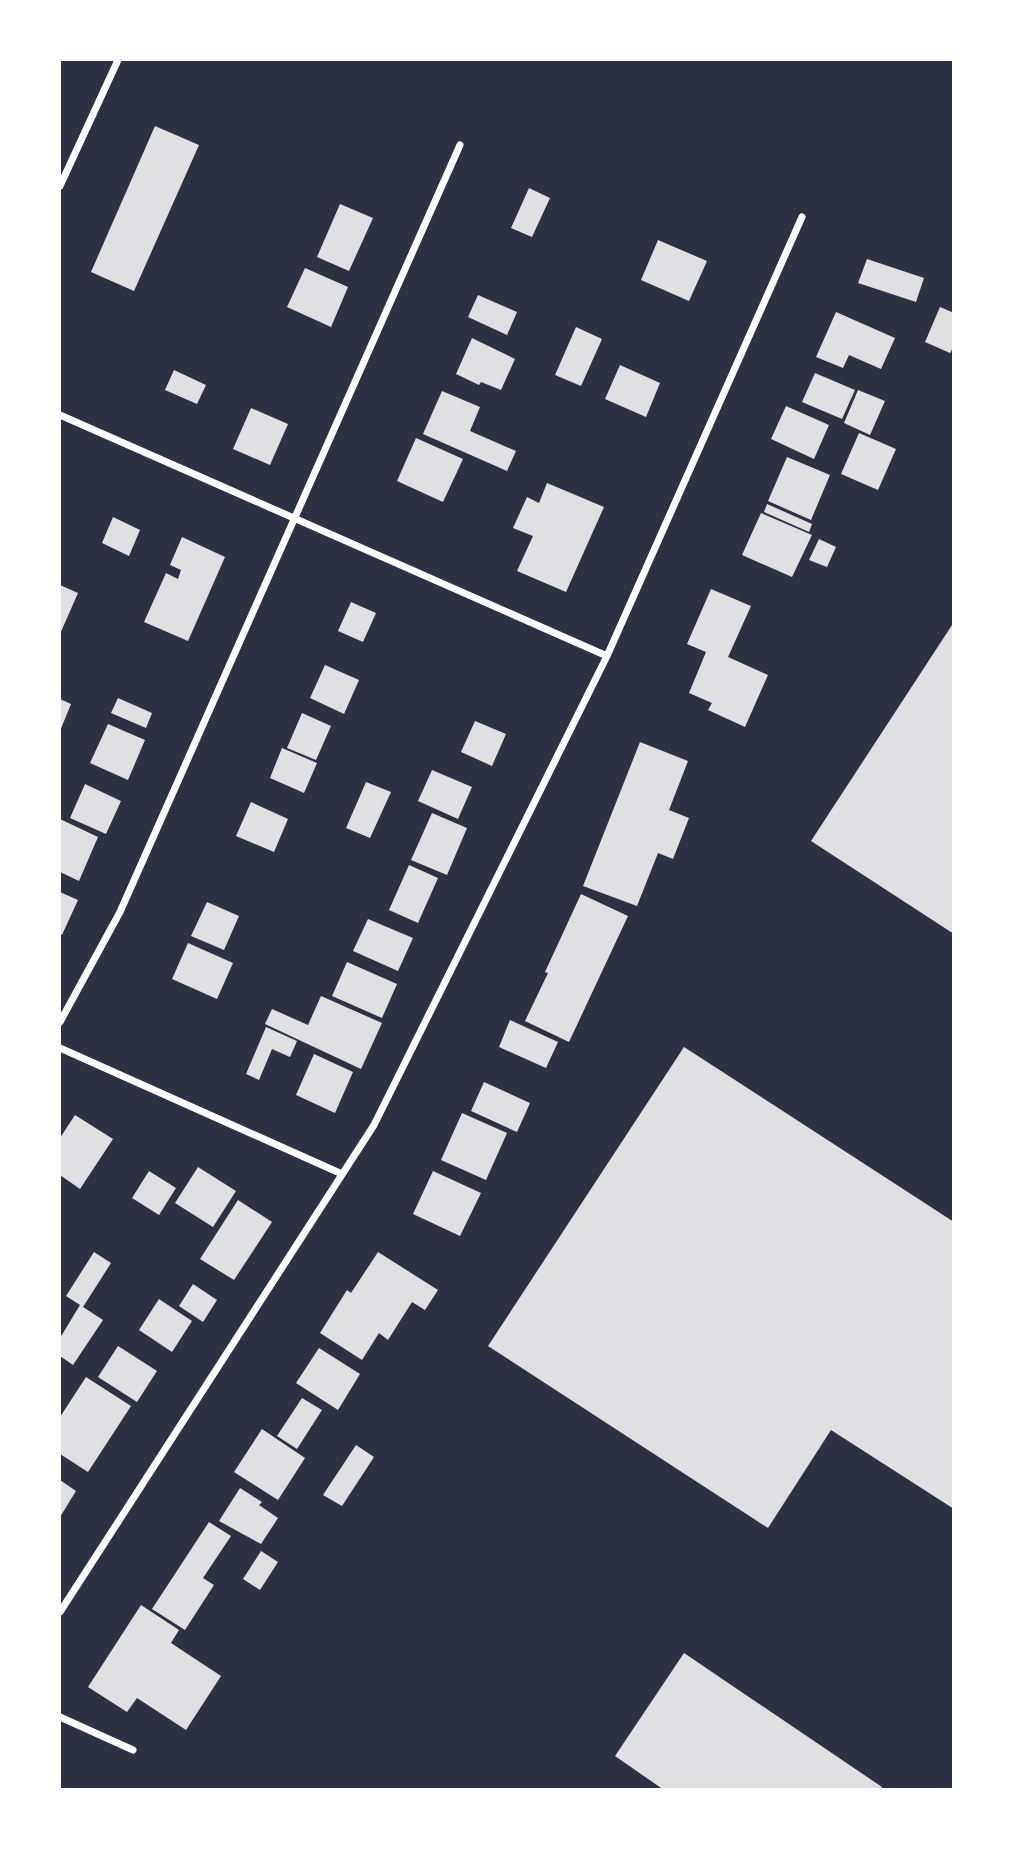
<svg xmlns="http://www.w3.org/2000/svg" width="1013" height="1849" viewBox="0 0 1013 1849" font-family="Lato,sans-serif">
  <rect width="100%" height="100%" fill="#2d3142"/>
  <!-- building -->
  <path fill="#e0e0e3" d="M155,126L199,145L134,291L91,272Z
    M529,188L550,198L532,237L511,228Z
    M340,204L373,218L349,271L317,257Z
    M658,240L707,261L689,301L641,280Z
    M867,259L924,278L916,302L858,283Z
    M305,268L348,287L331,327L287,307Z
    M478,295L517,312L507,335L468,317Z
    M940,307L954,313V346L950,353L925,342Z
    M836,312L895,338L881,369L849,355L843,368L816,357Z
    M576,327L602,339L581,386L555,375Z
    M472,338L515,359L501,390L481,382L479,385L456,374Z
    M620,365L660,383L646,417L605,399Z
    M174,370L206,385L197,404L165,390Z
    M815,373L855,390L842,419L802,402Z
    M858,390L885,401L870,435L844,423Z
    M442,391L480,407L470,431L516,451L507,471L423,434Z
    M786,406L829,425L814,459L771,439Z
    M251,408L288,424L270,465L233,449Z
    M859,433L896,449L878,490L841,474Z
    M416,438L463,459L443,502L397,481Z
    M787,457L830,475L811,520L768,501Z
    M547,483L604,507L566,592L517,571L533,536L513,528L527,497L539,503Z
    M767,504L812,524L809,532L764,512Z
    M761,513L812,535L792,577L742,555Z
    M113,517L140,530L129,556L102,543Z
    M182,537L225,557L188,641L144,622L166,573L178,579L181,570L170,565Z
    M819,539L836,547L827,567L809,560Z
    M60,585L78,593L60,634Z
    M711,589L751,606L728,657L768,675L745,727L708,710L712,703L689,693L706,652L687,644Z
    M351,602L376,613L363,642L338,631Z
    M954,622V934L811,841Z
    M325,665L359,680L344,714L310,698Z
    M118,698L152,713L146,728L111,713Z
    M60,699L71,704L60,731Z
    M302,713L331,726L316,760L287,748Z
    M475,721L506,734L492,766L461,752Z
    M108,724L145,740L128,780L90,763Z
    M640,742L688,761L669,810L689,818L673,859L658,853L637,906L583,886Z
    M282,748L317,763L304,793L270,778Z
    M432,770L472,787L458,819L418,801Z
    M366,782L391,792L370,838L346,828Z
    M85,784L121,801L106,834L70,818Z
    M251,802L288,819L274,852L236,836Z
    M432,813L467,828L447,875L411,860Z
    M60,819L98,837L79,881L60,872Z
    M409,865L438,878L418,923L389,910Z
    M60,892L78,900L62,935L60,933Z
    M581,894L628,916L569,1042L525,1021L548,973L545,972Z
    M207,902L239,916L224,950L191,936Z
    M368,919L413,938L398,971L353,951Z
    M188,943L233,963L217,999L172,979Z
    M347,962L397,984L382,1018L332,996Z
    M321,996L382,1023L361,1069L265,1024L272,1009L308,1025Z
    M510,1020L558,1042L546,1068L499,1047Z
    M266,1027L297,1041L290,1057L272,1049L259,1080L246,1074Z
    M684,1047L954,1222V1509L831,1430L768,1528L488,1346Z
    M314,1054L353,1072L335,1113L296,1095Z
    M484,1082L530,1103L517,1132L471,1111Z
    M462,1113L507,1133L486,1180L441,1160Z
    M75,1115L113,1139L80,1189L60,1175V1138Z
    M198,1167L236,1191L213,1227L175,1203Z
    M149,1171L176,1188L159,1215L132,1198Z
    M433,1171L481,1193L460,1236L413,1214Z
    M238,1200L272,1222L234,1280L200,1259Z
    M94,1252L111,1263L83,1307L103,1320L73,1365L60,1356V1338L80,1305L66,1296Z
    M378,1252L438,1290L425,1310L412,1302L388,1340L379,1333L362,1360L320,1333L347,1290L351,1293Z
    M193,1284L217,1300L203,1322L179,1306Z
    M159,1299L192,1321L172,1352L139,1330Z
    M118,1346L157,1371L137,1402L98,1377Z
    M319,1348L360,1374L338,1410L296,1383Z
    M86,1377L131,1406L88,1472L60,1454V1417Z
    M302,1398L322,1410L297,1449L277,1436Z
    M262,1429L305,1458L278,1500L234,1472Z
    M356,1445L374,1457L342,1506L323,1495Z
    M60,1480L76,1491L60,1517Z
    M240,1488L262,1502L259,1505L278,1518L261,1544L219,1521Z
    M209,1522L231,1536L203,1578L214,1585L185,1630L152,1609Z
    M261,1551L278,1562L260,1590L243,1579Z
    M141,1605L179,1630L171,1643L221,1676L186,1730L137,1698L127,1712L88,1687Z
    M684,1653L882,1787L880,1790H664L615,1756Z"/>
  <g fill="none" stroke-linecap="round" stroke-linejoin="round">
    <!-- minor -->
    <path stroke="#fff" stroke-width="7" d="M60,186L118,60
      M60,415L607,656
      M60,1022L120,912L460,145
      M60,1048L342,1174
      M60,1612L374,1125L607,656L802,217
      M60,1717L133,1750"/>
  </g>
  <!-- border -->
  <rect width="1013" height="1849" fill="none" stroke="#ffffff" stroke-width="122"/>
</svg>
